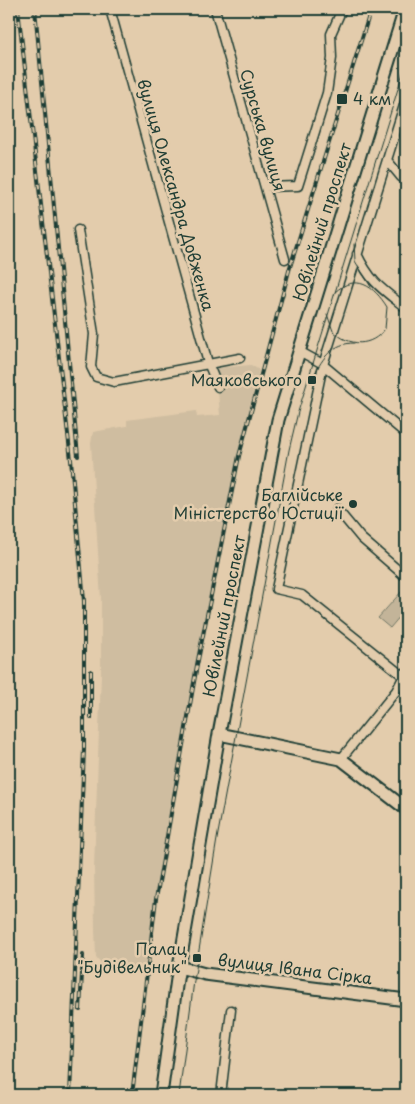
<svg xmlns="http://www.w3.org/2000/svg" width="415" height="1104" viewBox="0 0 415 1104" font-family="'Playpen Sans',sans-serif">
  <rect width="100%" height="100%" fill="#e3ccac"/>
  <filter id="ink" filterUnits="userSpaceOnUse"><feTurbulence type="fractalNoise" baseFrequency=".02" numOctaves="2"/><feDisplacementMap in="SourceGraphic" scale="10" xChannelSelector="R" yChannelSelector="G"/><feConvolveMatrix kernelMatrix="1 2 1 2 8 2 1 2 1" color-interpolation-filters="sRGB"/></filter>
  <g filter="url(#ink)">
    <!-- built -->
    <path fill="#cfbda0" d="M251,365L259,370L238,455L190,691L144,970L104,966L96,957L95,929L94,868L101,674V599L91,443L93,432L127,426V420L196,411L197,417L220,415L216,368Z"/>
    <!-- green -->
    <path fill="#c3b499" stroke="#717866" d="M402,591L406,592V609L390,628L378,618Z"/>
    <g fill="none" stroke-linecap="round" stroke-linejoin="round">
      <!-- street casing -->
      <g stroke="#1f3d34" stroke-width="11">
        <path id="street" d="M110,9L208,363L218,387
          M215,9L285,259
          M387,160L401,177L406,180
          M265,187L298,186L327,93L332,58L331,34L342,9
          M78,230L94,334L91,367L96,377L114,382L240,358
          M357,254C371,283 382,289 406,308
          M299,351L321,363L406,434
          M337,509L361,538L406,577
          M403,676L302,595L276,589L323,365L406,99
          M341,759L396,691L406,672
          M221,1095L231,1010"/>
      </g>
      <!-- secondary casing -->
      <g stroke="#1f3d34" stroke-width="15">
        <path id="secondary" d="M219,734L341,759L406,809
          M179,967L205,974L406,1000
          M161,1095L177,979L219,734L278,420L405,9"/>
      </g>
      <!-- street -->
      <use href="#street" stroke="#e3ccac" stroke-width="8"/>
      <!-- secondary -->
      <use href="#secondary" stroke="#e3ccac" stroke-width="11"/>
      <!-- tram -->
      <path stroke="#1f3d34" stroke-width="1" d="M354,244L355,261L371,287
        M327,314L333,331C350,347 371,347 385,329L387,307C374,286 356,273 335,292
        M314,375C323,357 333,343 354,343
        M179,1095L194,981L217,839L289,450L298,412L406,63"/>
      <!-- rail casing -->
      <g stroke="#1f3d34" stroke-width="4">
        <path id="rail" d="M18,9L71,460L84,601V749L70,1095
          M35,9L78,456
          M91,671V718
          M80,1010L83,955
          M132,1095L156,899L197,665L239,456L290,267L371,9"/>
      </g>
      <!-- rail -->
      <use href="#rail" stroke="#e3ccac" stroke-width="2" stroke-dasharray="5.5" stroke-linecap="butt"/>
    </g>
  </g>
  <!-- markers -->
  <g fill="#1f3d34" stroke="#e3ccac" stroke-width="2">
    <rect x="336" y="93" width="12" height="12" rx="2.5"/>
    <rect x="307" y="375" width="10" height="10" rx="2.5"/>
    <circle cx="353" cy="504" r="5"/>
    <rect x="192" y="953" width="10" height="10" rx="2.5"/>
  </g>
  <g text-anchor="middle" stroke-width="5" stroke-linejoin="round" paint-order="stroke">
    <!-- poi labels -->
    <g font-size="16" fill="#1f3d34" stroke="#e3ccac" text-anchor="end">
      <text x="353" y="105" text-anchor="start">4 км</text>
      <text x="302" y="386">Маяковського</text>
      <text x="343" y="501">Баглійське<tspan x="343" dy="18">Міністерство Юстиції</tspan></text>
      <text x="187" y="955">Палац<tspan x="187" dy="18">"Будівельник"</tspan></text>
    </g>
    <!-- street labels -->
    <g font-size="16" fill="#1f3d34" stroke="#e3ccac">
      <text transform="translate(263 130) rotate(74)" y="6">Сурська вулиця</text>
      <text transform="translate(176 195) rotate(74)" y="6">вулиця Олександра Довженка</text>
      <text transform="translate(322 222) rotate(-73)" y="6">Ювілейний проспект</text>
      <text transform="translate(224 616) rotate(-79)" y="6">Ювілейний проспект</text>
      <text transform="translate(295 969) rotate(7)" y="6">вулиця Івана Сірка</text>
    </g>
  </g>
  <!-- margin -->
  <rect width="415" height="1104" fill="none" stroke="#e3ccac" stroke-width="30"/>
  <rect x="15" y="15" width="385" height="1074" fill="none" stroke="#1f3d34" stroke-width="2" filter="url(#ink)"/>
</svg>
